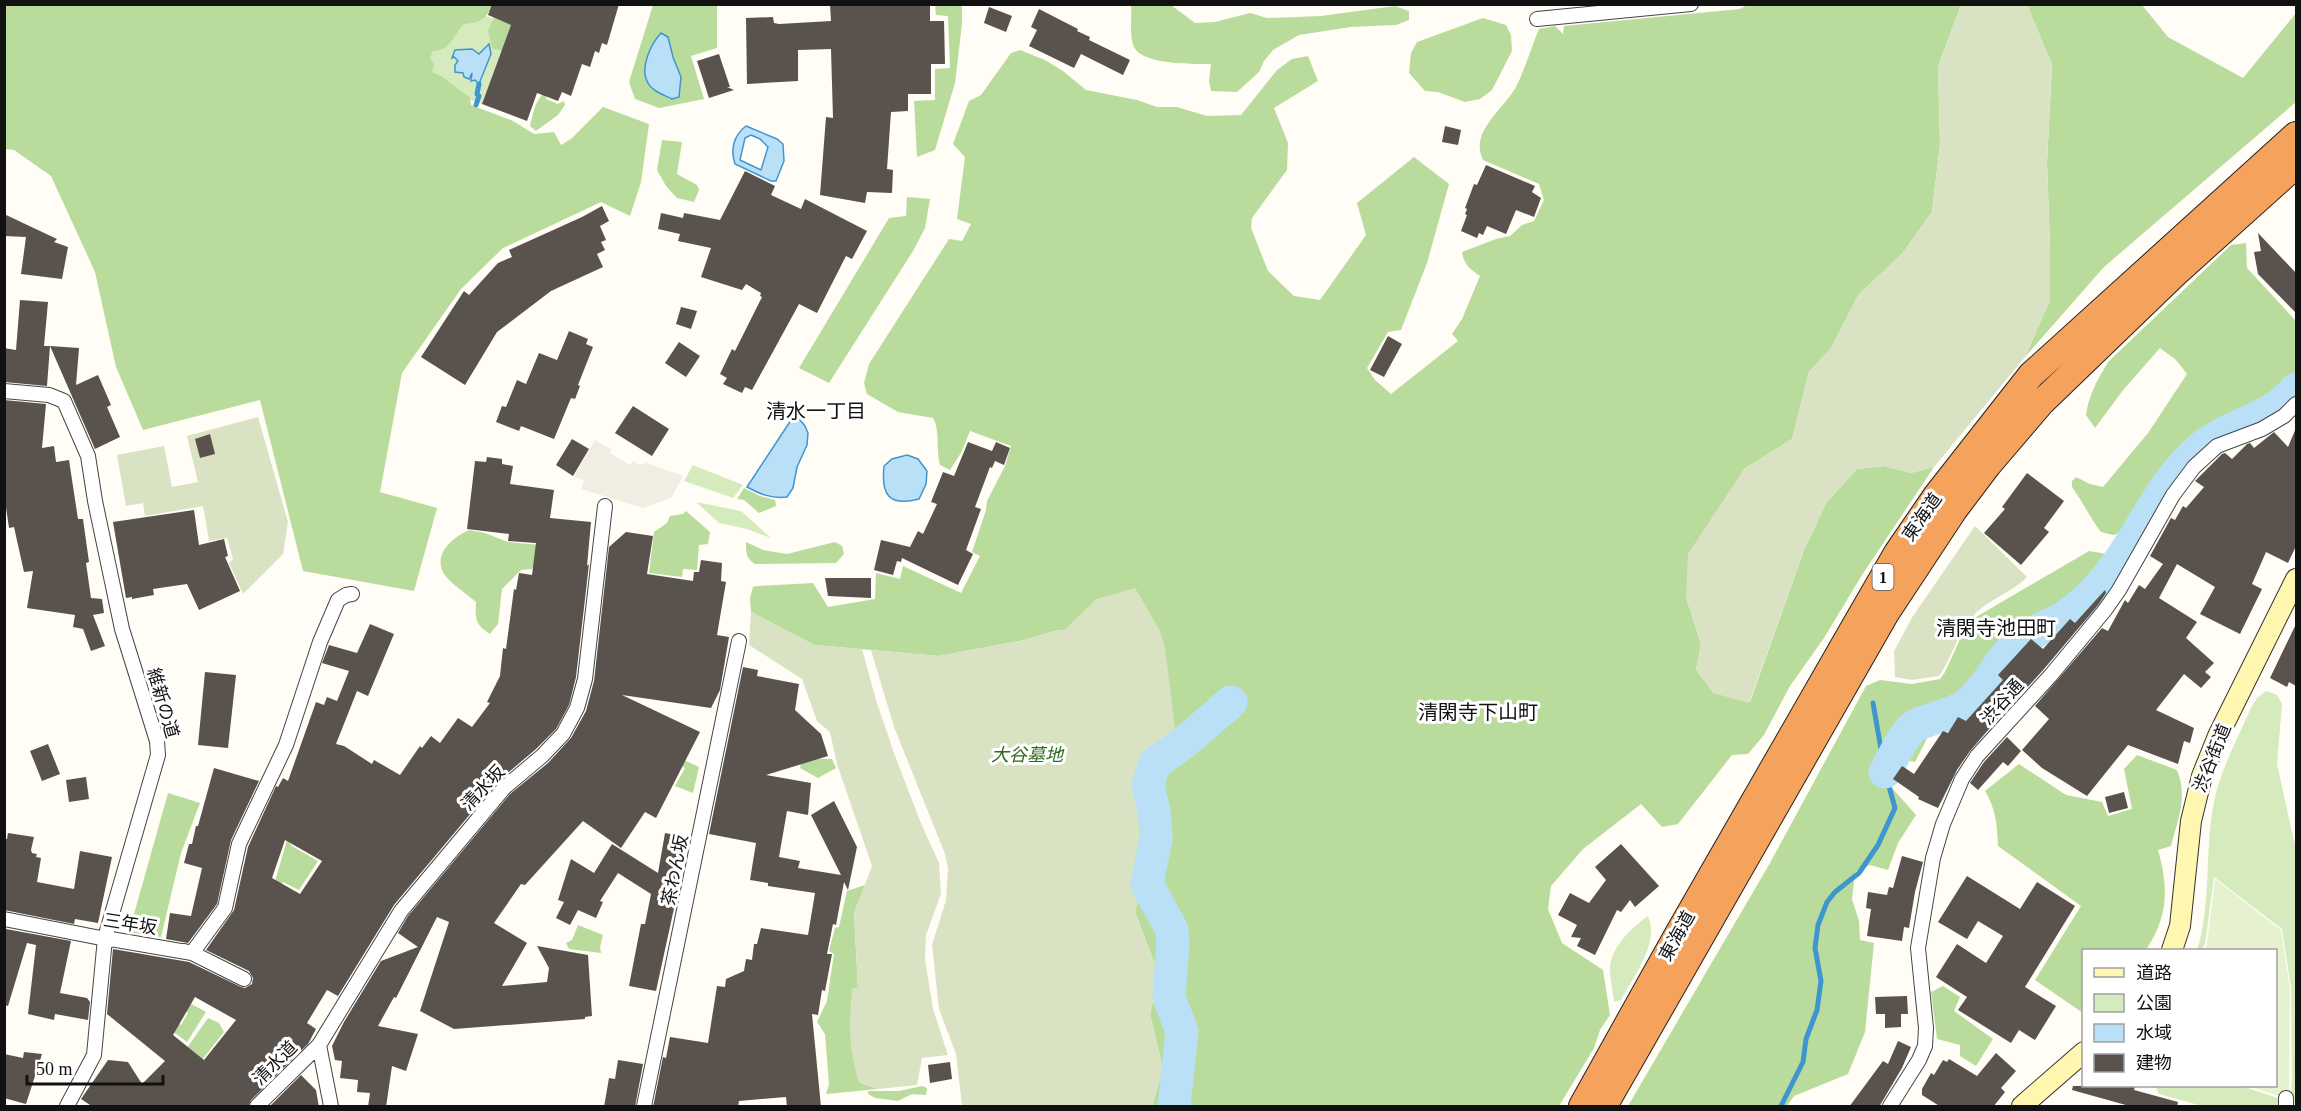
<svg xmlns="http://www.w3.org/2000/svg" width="2301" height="1111" viewBox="0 0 2301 1111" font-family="'Times New Roman','Noto Sans JP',serif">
  <rect width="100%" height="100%" fill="#fffdf5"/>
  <!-- green -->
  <path fill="#d5ebbd" d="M451,5L511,24L482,104L421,82Z
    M693,465L743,485L733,498L684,481Z
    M696,502L741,511L771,538L747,529L719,523Z
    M2266,691L2277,695L2282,704L2277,764L2296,850V1106H2290L2292,1080L2291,988L2282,929L2214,877L2205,944L2202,950H2197C2211,908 2205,852 2213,807C2219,772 2237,740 2251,708L2257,698Z
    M1648,916C1660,943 1633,977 1621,1000L1614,1002C1613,992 1610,980 1610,969C1610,948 1632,927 1648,916Z
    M2155,1086H2241L2281,1099V1106H2202L2159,1094Z"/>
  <!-- forest -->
  <path fill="#b9dc9c" d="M4,5H492C487,19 479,23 464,24C453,35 451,51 433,51L430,59L434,64L432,72C447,77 456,90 470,97L471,105L513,121L534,134L554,132L561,145L571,139L603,107L649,124L641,182L630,216L601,202L503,248L461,289L402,373L380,492L437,508L414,591L303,571L260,400L143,430L116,367L95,272L51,176L14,150L5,149Z
    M653,5H717V48L691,56L704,99L659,108L635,99L629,82Z
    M935,5H962V24L955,83L935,150L917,157L914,101L935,100V69L950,68L948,16L936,15Z
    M1131,5H1171L1195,23L1215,22L1250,13L1267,18L1321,16L1395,6L1409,11V20L1396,25L1351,27L1299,35L1273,50L1264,61L1259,72L1237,92L1211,91L1209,81L1211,64C1194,64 1142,65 1134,47C1129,36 1132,17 1131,5Z
    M1747,5H1961L1938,66L1940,144L1932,212L1902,254L1859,294L1831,348L1809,372L1792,439L1744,469L1686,597L1701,644L1696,670L1750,702L1804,550L1826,503L1857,469L1884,466L1911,473L1934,467L1862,575L1824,638L1790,686L1764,735L1748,754L1732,755L1678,824L1662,827L1641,804L1583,849L1551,886L1548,909L1562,943L1603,970L1610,1015L1600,1030L1594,1048L1559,1106H1152L1163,1069L1150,1014L1159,975L1135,912L1146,864L1139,779L1097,599L1065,630L1054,631L1025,640L939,656L814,645L751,612L750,598L753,587L757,586L813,583L828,607L875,599L876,573L900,579L903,566L961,593L980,556L972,552L986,510L987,501L1005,466L1011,446L970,431L961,453L950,470L940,465C936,451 940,429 933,418L898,412L867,394L864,383L869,364L949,239L962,241L971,224L957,219L965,157L953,144L969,101L981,95L1011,53L1020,50L1045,60L1063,71L1086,90L1137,100L1157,107H1177L1207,116L1241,115L1277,70L1292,59L1308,56L1318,81L1274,108L1288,143L1287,170L1252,218L1251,228L1268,271L1294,296L1320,300L1366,235L1357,203L1414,157L1449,184L1427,263L1401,330L1388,332L1367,368L1375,380L1391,394L1458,341L1452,334L1462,319L1480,276C1470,269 1464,265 1462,252L1496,239L1510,236L1522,225L1534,221L1544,200L1539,184L1483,160C1469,132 1503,110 1516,87C1525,69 1531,48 1539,29L1555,26L1563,34L1564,26L1740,9Z
    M2027,5H2142L2168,37L2243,78L2296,13V102L2104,267L2025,357L2050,300V248L2047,162L2052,65Z
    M514,17L502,51L492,48L488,30L494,18L511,24Z
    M1483,18L1506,25L1511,35L1512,51L1492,90L1480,99L1465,102L1438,92L1425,91L1409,73L1411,53L1417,42Z
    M545,92L546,99L558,104L564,101L565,105L558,115L536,131L530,126C533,114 535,100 545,92Z
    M662,140L682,142L677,174L697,185L699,190L694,202L677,198L666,186L657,170Z
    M907,197L930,199L925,228L913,251L829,383L799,368L889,218L906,216Z
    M2246,243L2247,268L2296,321V378L2269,405L2244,417L2217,423L2190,446L2156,489L2131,529L2113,535L2101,532C2090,518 2083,502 2072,487V481L2076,477L2090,484L2103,487L2148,433L2187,374L2176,360L2160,348L2124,389L2095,428L2086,415C2089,394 2098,378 2109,361L2231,245Z
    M744,488L760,496L775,500L776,506L759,513L744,500L737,499Z
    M686,511L710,532L708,544L699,545L697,570L683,569L682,577L649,573L654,532L667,523L670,516L683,514Z
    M469,530L485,533L508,542L551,546L532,569L521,570L502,589L498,624L490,634C475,625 475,618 476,602C467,594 451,584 444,574C432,553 454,537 469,530Z
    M746,542L763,550L787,554L835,542L842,546L844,554L836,563L755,564C746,559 746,552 746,542Z
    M2089,551L2107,554L2116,561L2093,587L2058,619L2027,633L2000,656L1978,686L1934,725L1915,762L1896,757L1886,781L1916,815L1898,843L1888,870L1870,865L1855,872L1852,899L1859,921L1860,940L1874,943L1865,1032L1848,1074L1794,1096L1787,1106H1628L1770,863L1866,686L1880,680L1912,684L1940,679L1945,672L1961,637L1976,617Z
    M804,751L813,752L818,759H832L836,768L818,778L800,768Z
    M2137,755L2177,770C2188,797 2178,819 2171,846L2158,850C2169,889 2168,916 2146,950H2084L2083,1013L2035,980L2081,906L1998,846C1997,825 1996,809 1985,791L2019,764L2066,795L2102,802L2108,816L2132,809L2124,769Z
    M675,756L699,767L693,793L675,786L685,768L673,761Z
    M168,793L200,803L181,853L161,937L129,932Z
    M287,840L292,846L318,861L299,890L283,882L267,909Z
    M865,885L854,913L858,987L859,1082L878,1089L826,1094L829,1084L825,1034L817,1022L827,1001L834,954L829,951L835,928L839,927L847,891Z
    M578,925L603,935L600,947L601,953L569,949L566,943L572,940Z
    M1943,986L1960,997L1954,1011L1993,1039L1976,1066L1960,1056V1045L1937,1039L1931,992Z
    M186,1001L206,1012L187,1042L164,1025L176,1022L181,1025L188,1013L182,1008Z
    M208,1018L219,1023L224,1032L183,1084L170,1072Z
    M922,1086L927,1088L926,1095L912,1094L898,1101L875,1098L868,1094V1091H899Z"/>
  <!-- cemetery -->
  <path fill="#d9e3c4" d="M1961,5H2027L2052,65L2047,162L2050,248V300L2025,357L1934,467L1911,473L1884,466L1857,469L1826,503L1804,550L1749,703L1713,693L1696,670L1701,644L1686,597L1688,554L1744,469L1792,439L1809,372L1831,348L1859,294L1902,254L1932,212L1940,144L1938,66Z
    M258,417L288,522L283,554L243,594L229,563L233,559L227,538L209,541L203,506L145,516L143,503L126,506L117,455L164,446L172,487L198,482L187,436Z
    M1975,526L2027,577C2012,593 1990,598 1974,615C1957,632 1953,657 1939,676L1912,680L1895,677L1894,651L1913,616Z
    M1135,588L1159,629L1165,647L1178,751L1139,779L1146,864L1135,912L1159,975L1150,1014L1163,1069L1152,1106H962L956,1054L939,1009L932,945L946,900L948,869L945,854L894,727L871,650L939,656L1025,640L1054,631L1065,630L1097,599Z
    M751,612L814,645L862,649L876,700L894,753L920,821L939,863L941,894L926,935L925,959L933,1009L948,1055L922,1058L917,1085L878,1089L859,1082C848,1047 849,1025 852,989L858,987L854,913L872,866L837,764L830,732L817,721L802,679L749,645Z"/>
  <!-- pitch -->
  <path fill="#e6f2cf" d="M2215,879L2281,930L2290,989L2289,1092L2282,1097L2248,1086H2276V950H2205L2207,944Z"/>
  <!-- plaza -->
  <path fill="#f1ede2" d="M595,440L612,450L610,453L630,465L633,461L639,465L647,463L683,476L671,498L643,508L581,489L584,480L574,477Z"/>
  <!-- water -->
  <path fill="#b9e0f7" stroke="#3f96cf" stroke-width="1.5" fill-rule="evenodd" d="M661,33L668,37L673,57L681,77L679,97L672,99C664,95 652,91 648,83C639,68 651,44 661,33Z
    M489,44L491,54L479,84L475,80L471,81L472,73L469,79L464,77L463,73L455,72V65L458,61L454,57L452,58L455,50L472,49L479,54Z
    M746,126L777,139L783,144L784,161L776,181H771L735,164C730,149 734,135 746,126ZM751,135L760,139L768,147L761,170L740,160L745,138Z
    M795,414L805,426L808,433L807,445L797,467L793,488L787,497C772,499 760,494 747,487Z
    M907,455L918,459L927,471L926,484L919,499C888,507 881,494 884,466L892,459Z"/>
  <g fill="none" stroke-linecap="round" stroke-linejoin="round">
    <!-- stream -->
    <path stroke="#3f96cf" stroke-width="5" d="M476,105L479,96L477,94L479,84
      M1781,1106L1803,1062L1806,1039L1817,1010L1821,981L1815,948L1818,925L1827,902L1835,892L1859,873L1878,845L1895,808L1885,772L1873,703"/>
    <!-- river -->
    <path stroke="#b9e0f7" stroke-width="33" d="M1885,772C1893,759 1900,740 1911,729C1920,720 1951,716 1965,706C1989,688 1998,659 2021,641C2034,630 2051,625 2065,617C2075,610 2088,599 2096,590C2136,549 2157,484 2201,448C2231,423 2271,420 2296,389
      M1174,1106L1182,1032L1169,997L1173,945L1172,930L1147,884L1156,839L1155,817L1148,784L1155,763L1185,742L1231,702"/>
  </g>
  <!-- building -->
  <path fill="#5a524d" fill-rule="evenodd" d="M492,4H619L607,45L602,43L599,53L595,51L590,67L582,64L571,96L562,92L558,101L537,93L527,121L482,104L511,25L488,15Z
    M830,4H930V21H944L945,64H931V94H908V111L891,112L887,169L893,170L892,193L867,192L865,203L820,195L826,117L833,118L831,49L798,50V81L747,84L746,18L773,17L774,23L779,24L831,21Z
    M989,7L1012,16L1006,32L984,23Z
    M1039,9L1078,29L1077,31L1090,37L1089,40L1130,60L1123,75L1081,54L1074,68L1029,46L1037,30L1031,27Z
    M719,54L730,87H727L734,90L709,98L697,61Z
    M1445,126L1461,130L1458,145L1442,142Z
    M1486,165L1535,186L1532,192L1541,198L1534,217L1516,210L1506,234L1487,226L1483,235L1479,233L1477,238L1461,231L1467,215L1465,214L1467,209L1465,208L1474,184L1477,185Z
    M745,171L775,186L771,195L801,209L805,199L867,231L852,259L846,256L817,313L799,304L752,390L745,387L742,393L723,384L727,378L720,374L732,349L735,351L762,297L760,296L761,293L746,284L742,290L701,277L711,248L678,241L680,234L658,229L661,213L683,218L684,213L720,220Z
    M602,206L609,221L600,226L606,240L601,242L605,250L597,254L603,267L551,291L497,332L465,385L421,357L464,291L469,295L498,263L512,257L509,250L582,217Z
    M4,214L57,239L54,242L68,247L62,279L21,274L26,237L4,236Z
    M2258,233L2296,273V313L2258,274L2254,252L2261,251Z
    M20,300L48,302L44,346H50L47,386L4,382V348L16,350Z
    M681,307L697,311L691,329L676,324Z
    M569,331L588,339L586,344L593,347L578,385L580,386L575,399L571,398L554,439L521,426L519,431L496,422L502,406L506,407L517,380L526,384L539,353L557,360Z
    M1388,336L1402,344L1384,377L1370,370Z
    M679,342L700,356L686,377L665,363Z
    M50,346L79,348L76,385L98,375L111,405L107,407L120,437L95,449Z
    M4,400L46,404L42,448L54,446L56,462L69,460L78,519H83L89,562L86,563L91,598L102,599L104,613L93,615L105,646L91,651L83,629L73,627L75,615L27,608L33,571L24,572L14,527L9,528L4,494Z
    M633,406L669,429L652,456L615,433Z
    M2296,428V546L2288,563L2266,552L2252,584L2262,589L2240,634L2200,614L2215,587L2177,564L2159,598L2197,622L2186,638L2214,663L2205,672L2211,677L2201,688L2184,674L2156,710L2194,728L2190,743L2184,741L2178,764L2128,745L2087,796L2042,768L2022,750L2049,719L2035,706L2102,628L2108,631L2125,600L2128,603L2139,585L2145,589L2163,564L2150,556L2171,518L2175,520L2183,506L2186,508L2204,487L2195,481L2222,454L2225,453L2232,459L2247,444L2250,443L2254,448L2274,432L2288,447Z
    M210,434L215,454L200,458L195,439Z
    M572,439L589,449L573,476L556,465Z
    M968,442L992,451L996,442L1010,448L1004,465L995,461L992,468L990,467L975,507L981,509L966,550L973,554L958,585L902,558L901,562L897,561L893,575L874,570L881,540L910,547L918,531L923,534L937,504L931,502L943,472L954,476Z
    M487,457L502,459V464L513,466L510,484L554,490L550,518L591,522L587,566L589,564L576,677L569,705L556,729L536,749L497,782L394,905L338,996L327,990L307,1023L316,1029L308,1044L251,1100L248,1107H93L81,1099L108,1060L128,1062L142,1084L165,1061L107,1014L113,949L189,962L241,987L245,988L252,984L253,978L249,971L206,950L234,910L248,847L276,786L278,787L283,778L288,781L316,702L324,705L327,697L337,701L349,671L322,663L329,645L357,653L370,624L394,634L368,696L357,691L336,744L344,746L372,764L374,760L400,775L420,746L422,748L431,736L440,743L458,718L472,727L490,703L487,702L500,676L503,648L506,649L514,589L516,590L519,573L532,575L536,543L508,541L509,534L467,529L475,461L486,462ZM285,840L322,861L300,894L272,878ZM195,997L236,1020L204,1060L173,1035Z
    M2027,473L2064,501L2044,528L2049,532L2021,565L1984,533L2005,509L2002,507Z
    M194,510L199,545L224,539L228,556L225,557L240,591L199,610L187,584L153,589L154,595L132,599V597L126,598L113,522Z
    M626,532L653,536L647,574L693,581L694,572H699L701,560L722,563L721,581L726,582L717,635L729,637L720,690L711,708L622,695L700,732L656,818L645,812L621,848L583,821L525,885L521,884L494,923L527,943L502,986L547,982L549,968L537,946L588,955L592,1016L585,1017V1019L454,1029L420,1011L449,922L437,917L396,998L394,997L378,1026L418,1034L406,1071L392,1066L386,1107H368L370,1093L357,1092L358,1080L340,1078L342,1061L335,1060L332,1046L344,1022L381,961L418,947L398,933L408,916L510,794L548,763L571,738L586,711L594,681L609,547Z
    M825,578H871V598L828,596Z
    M2105,590L2106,593L2098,605L2044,669L2015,701L2014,700L1970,751L1957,770L1938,808L1918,799L1919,797L1893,779L1902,766L1914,774L1943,731L1948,733L1958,717L1966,721L2003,680L1998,675L2031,639L2043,649L2070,619L2075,623Z
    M2296,624V686L2289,682L2287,687L2270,678Z
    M743,667L758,670L757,676L799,684L795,710L821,734L828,756L766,775L811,783L808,815L787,811L779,857L800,861L798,868L841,875L811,815L834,801L857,847L848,890L844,882L836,925L833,924L827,954H832L825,991L822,990L818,1015L812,1014L821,1107H787L786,1097L739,1101L738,1107H653L663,1057L666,1058L670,1037L708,1043L717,986L725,987L726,979L744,971L746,959L752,960L754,944H757L761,928L808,935L815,893L768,886V883L750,880L756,843L709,834Z
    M205,672L236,675L228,748L198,745Z
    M2007,737L2021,751L2008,766L2003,762L1978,790L1970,783L1984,762Z
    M48,744L60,774L42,781L30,751Z
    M214,768L259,781L231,840L217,904L188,943L166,939L170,913L191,916L202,868L184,863L189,844H192L196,826H198Z
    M86,777L89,799L69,802L66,780Z
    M2124,792L2128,808L2109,813L2105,797Z
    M8,833L34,837L31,850L32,853L37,854L36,857L41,858L37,882L74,889L80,851L112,857L98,923L75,919L74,924L4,910V839H7Z
    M665,833L686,837L678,890L656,991L629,986L641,924H645L651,894L618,873L600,901L603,902L596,918L578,910L570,925L556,918L564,902L558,900L571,859L594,873L612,844L658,873Z
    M1621,844L1659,886L1635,907L1630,900L1621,912L1617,910L1595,955L1577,946L1581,938L1571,937L1577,925L1558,915L1570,893L1589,903L1606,880L1595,867Z
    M1902,856L1923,862L1915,892L1909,928L1904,927L1902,941L1867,936L1871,909L1866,908L1868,892L1887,895L1889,887L1893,888Z
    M1967,876L2020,909L2037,882L2075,906L2025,987L2056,1006L2035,1040L2019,1030L2011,1043L1958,1010L1967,997L1936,977L1957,944L1986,963L2003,936L1978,921L1967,939L1938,922Z
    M6,929L71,941L60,993L87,998L90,1002L88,1020L55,1014L54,1020L28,1014L36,945L27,943L8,1006L4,1005Z
    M1907,996L1908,1014H1901V1027L1885,1028V1014H1876L1875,997Z
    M1898,1041L1911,1047L1902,1068L1879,1107H1849L1883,1061L1888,1064Z
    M24,1052L42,1054L26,1104L4,1098V1054L23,1058Z
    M1996,1053L2016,1071L2001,1088L2005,1092L1993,1107H1941L1922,1095V1089L1931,1073L1934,1075L1943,1060L1947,1062L1949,1059L1977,1076Z
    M618,1060L643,1064L635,1107H604L609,1078L615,1079Z
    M950,1062L952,1079L930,1083L928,1065Z
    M301,1075L316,1090L319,1107H269Z
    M2073,1086H2135L2134,1090L2178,1102L2177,1107H2133L2072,1090Z"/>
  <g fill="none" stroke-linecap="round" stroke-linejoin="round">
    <!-- street casing -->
    <g stroke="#444" stroke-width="16">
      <path id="street" d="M1537,19L1691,4
        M4,391L49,395L64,401L88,456L95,501L122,629L157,741L158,755L105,938L94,1055L67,1106
        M4,919L111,940
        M105,938L192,953L225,908L239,844L286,745L320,642L338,600L346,595L352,594
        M184,951L192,953L244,979
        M319,1045L331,1106
        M257,1106L319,1045L401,911L504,788L542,756L563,734L577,708L585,679L605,506
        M644,1106L739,641
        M1890,1106L1919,1060L1925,1046L1926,1028L1918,948L1933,858L1943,824L1962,779L1977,756L2051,675L2105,610L2119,590L2173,495L2194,467L2217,446L2262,429L2284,416L2296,404
        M2286,1106V1098"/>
    </g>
    <!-- secondary casing -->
    <g stroke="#333" stroke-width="22">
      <path id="secondary" d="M2172,950L2180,926L2191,821L2202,776L2218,736L2296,579
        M2022,1106L2084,1052"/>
    </g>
    <!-- highway casing -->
    <g stroke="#222" stroke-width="28">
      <path id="highway" d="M1582,1106L1679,932L1856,624L1897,553L1936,496L2031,375L2296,135
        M1604,1106L1886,613L1954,510L1988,465L2041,403L2178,271L2296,165"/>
    </g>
    <!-- street -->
    <use href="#street" stroke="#fff" stroke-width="14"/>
    <!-- secondary -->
    <use href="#secondary" stroke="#fff6b0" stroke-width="20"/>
    <!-- highway -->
    <use href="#highway" stroke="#f5a25d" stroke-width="26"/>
  </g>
  <g text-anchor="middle" stroke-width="6" stroke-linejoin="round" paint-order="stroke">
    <!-- shield labels -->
    <rect fill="#fff" stroke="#585858" stroke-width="1.5" x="1872.5" y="564" width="21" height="26" rx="4.5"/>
    <g font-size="16" font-weight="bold" fill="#111">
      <text x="1883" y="583">1</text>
    </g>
    <!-- street labels -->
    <g font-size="18" fill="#111" stroke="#fff">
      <text transform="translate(1922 517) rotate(-55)" y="6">東海道</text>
      <text transform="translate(2002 702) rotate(-48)" y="6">渋谷通</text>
      <text transform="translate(163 703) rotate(74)" y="6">維新の道</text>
      <text transform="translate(2212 758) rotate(-68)" y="6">渋谷街道</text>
      <text transform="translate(483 788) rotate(-47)" y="6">清水坂</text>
      <text transform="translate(675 870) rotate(-79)" y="6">茶わん坂</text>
      <text transform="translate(130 924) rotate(9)" y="6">三年坂</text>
      <text transform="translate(1677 936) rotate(-61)" y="6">東海道</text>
      <text transform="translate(275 1063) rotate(-45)" y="6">清水道</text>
    </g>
    <!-- park labels -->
    <g font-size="18" font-style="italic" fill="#2f6b1f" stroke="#fff">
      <text x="1027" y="761">大谷墓地</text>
    </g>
    <!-- neighbourhood labels -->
    <g font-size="20" fill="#111" stroke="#fff">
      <text x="816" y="418">清水一丁目</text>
      <text x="1996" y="635">清閑寺池田町</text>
      <text x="1478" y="719">清閑寺下山町</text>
    </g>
  </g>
  <!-- border -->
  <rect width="2301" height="1111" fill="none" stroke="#111111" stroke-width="12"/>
  <!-- legend -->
  <rect x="2082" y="949" width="195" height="138" fill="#ffffff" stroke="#a0a0a0" stroke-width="1.5"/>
  <rect x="2094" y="968" width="30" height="9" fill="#fff6b0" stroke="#a0a0a0" stroke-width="1.5"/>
  <text x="2136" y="979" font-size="18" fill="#111111">道路</text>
  <rect x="2094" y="994" width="30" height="18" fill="#d5ebbd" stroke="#a0a0a0" stroke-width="1.5"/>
  <text x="2136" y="1009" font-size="18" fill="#111111">公園</text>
  <rect x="2094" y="1024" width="30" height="18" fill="#b9e0f7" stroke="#a0a0a0" stroke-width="1.5"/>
  <text x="2136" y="1039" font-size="18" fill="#111111">水域</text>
  <rect x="2094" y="1054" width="30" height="18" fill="#5a524d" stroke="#a0a0a0" stroke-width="1.5"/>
  <text x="2136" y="1069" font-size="18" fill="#111111">建物</text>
  <!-- scale -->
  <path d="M27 1075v9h136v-9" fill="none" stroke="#111111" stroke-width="3"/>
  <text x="36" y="1075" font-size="18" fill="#111111" stroke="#ffffff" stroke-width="4.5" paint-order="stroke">50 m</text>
</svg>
